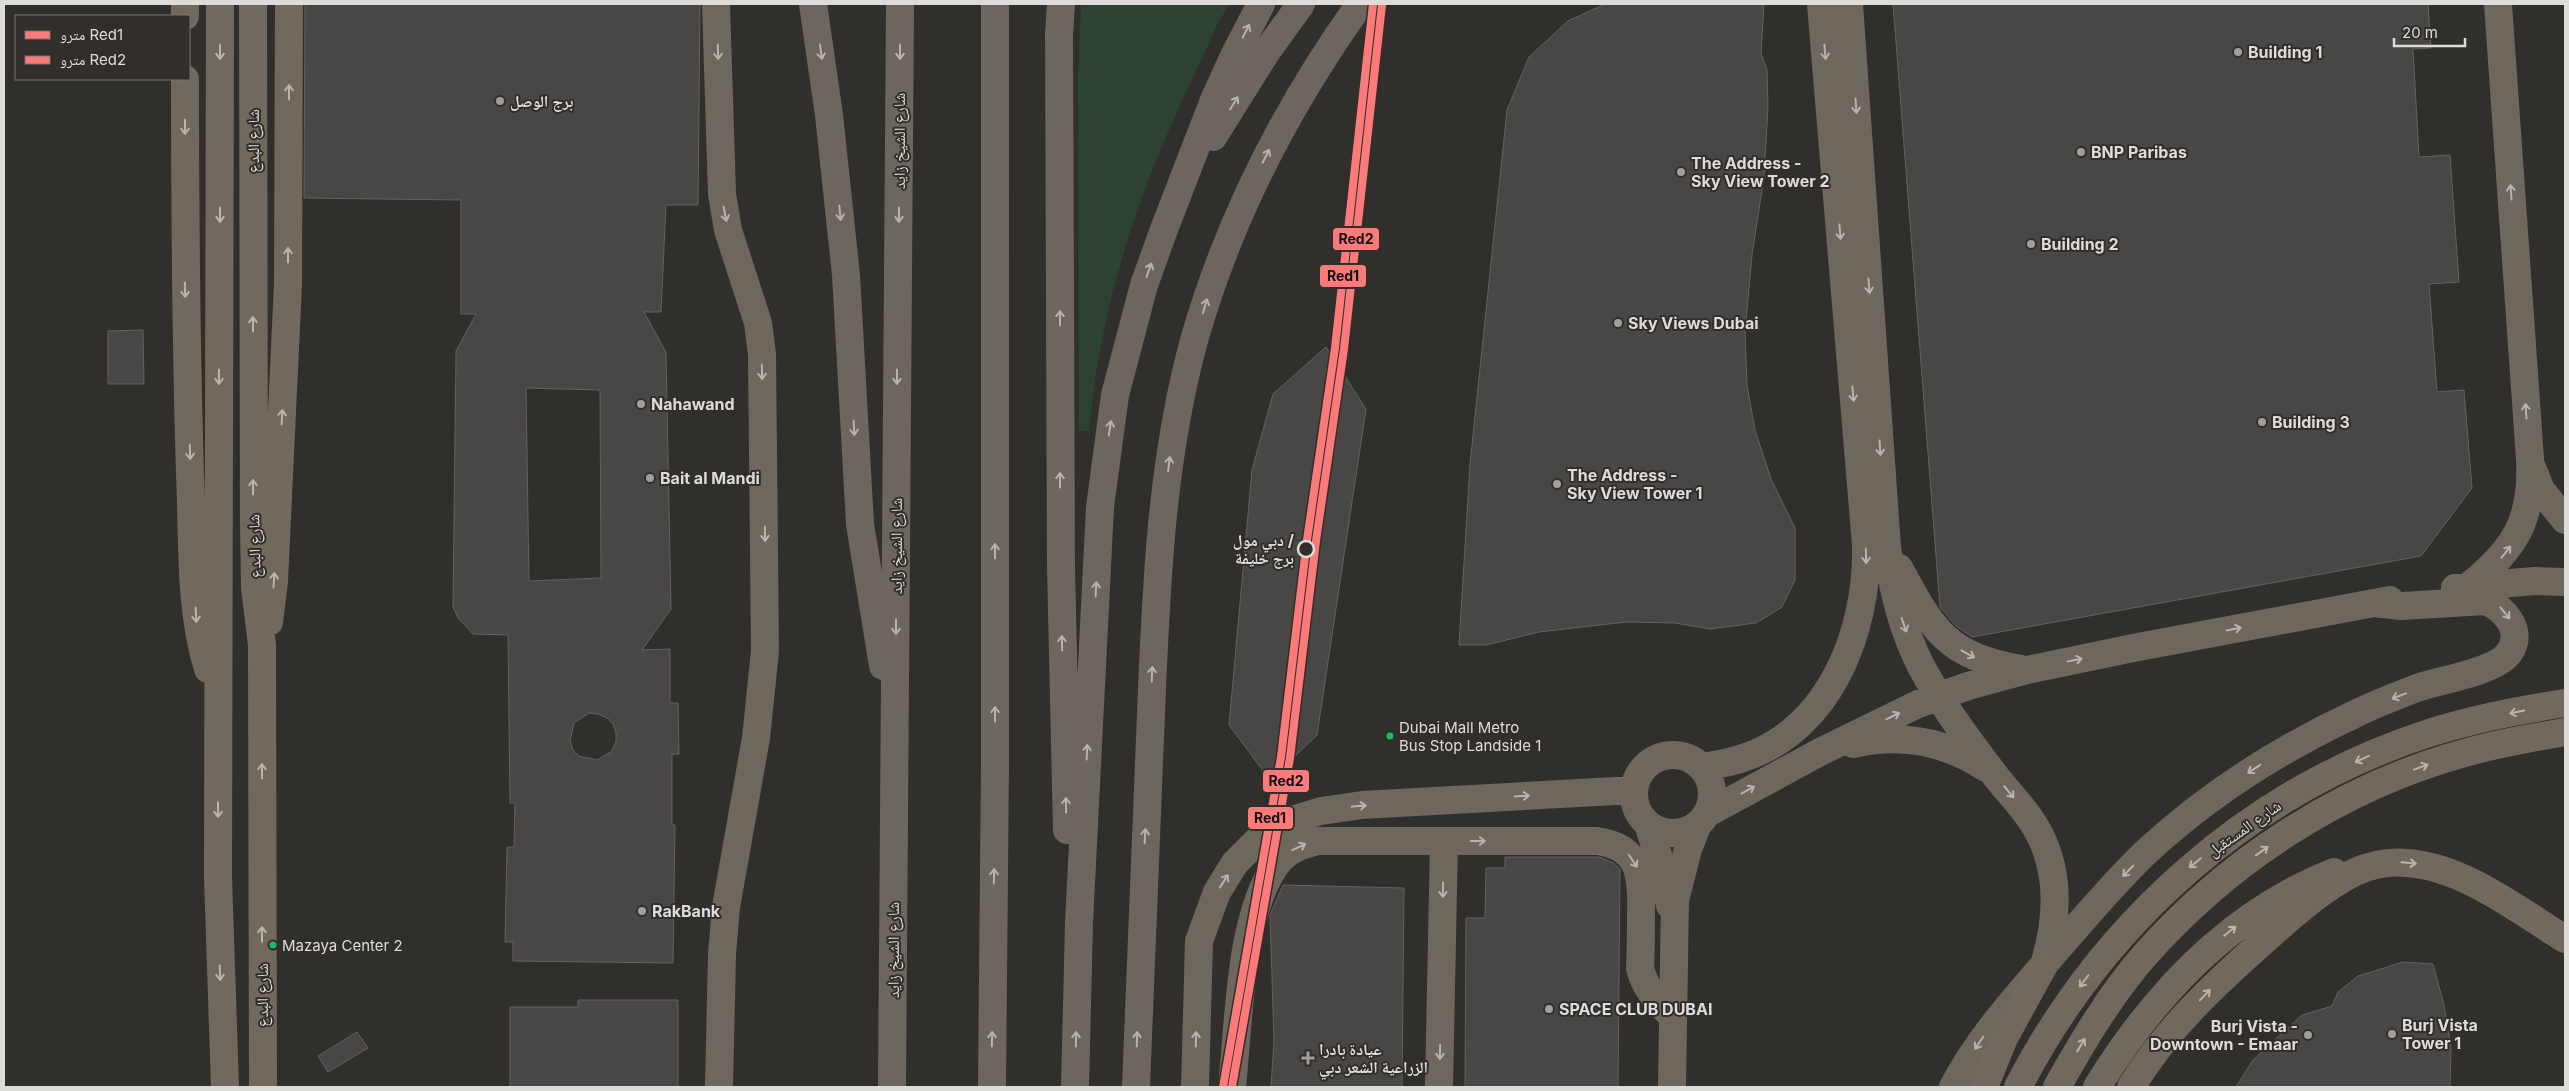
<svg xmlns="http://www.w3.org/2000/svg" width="2569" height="1091" viewBox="0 0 2569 1091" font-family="Inter,'Noto Naskh Arabic',sans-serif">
  <rect width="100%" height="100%" fill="#312f2c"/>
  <!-- green -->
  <path fill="#2c4332" d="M1081,4H1229L1216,27C1191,83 1163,138 1143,195C1115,271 1096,351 1089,431H1079L1078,82Z"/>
  <!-- building -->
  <path fill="#494745" stroke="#646160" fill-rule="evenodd" d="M305,4H700L698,205H666L661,312H644L666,352L671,609L642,650L670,649V703H678L679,754H672V825H675L673,963L513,961V942H505L507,847H514L515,803H510L508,635L473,634L458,618L453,607L456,351L476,314H461V200L304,198ZM526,388L600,390L601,578L529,581ZM589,713L598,714L607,718L613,724L616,733V742L612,751L597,760L579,756L573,750L570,741L574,723Z
    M1605,4H1764L1761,53L1767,70L1768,107L1764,177L1752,255L1745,332L1747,385L1755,430L1771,479L1795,528V580L1782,607L1756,623L1710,629L1675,623L1626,622L1539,632L1486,645H1459L1470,464L1507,110L1529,57L1568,21Z
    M1893,4H2428L2431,48L2413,49L2419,157L2450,155L2459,282L2429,284L2437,392L2464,390L2472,488L2421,556L1972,637L1956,626L1940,607Z
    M143,330L144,384H108V331Z
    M1326,347L1366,409L1317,735L1270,780L1229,725L1252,470L1273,394Z
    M1505,857H1599L1614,863L1620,869L1618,1087H1465L1466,918H1485L1486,868H1505Z
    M1283,885L1404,888L1402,1087H1271L1274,1041L1270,915Z
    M2403,962L2433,964L2444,1005L2451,1047L2450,1087H2236L2253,1060L2302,1015L2332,1006L2338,992L2358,976Z
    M578,1000H678V1087H510V1007H578Z
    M357,1032L368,1048L328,1072L318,1056Z"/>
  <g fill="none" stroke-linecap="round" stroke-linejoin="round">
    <!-- street -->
    <path stroke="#6e675d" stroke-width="28" d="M716,4L722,194L728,230L758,323L762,354L765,651L756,738L726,907L722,954L719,1087
      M1849,4L1887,547C1892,588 1902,629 1921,666C1940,702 1966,737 1991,770C2003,787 2019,802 2031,820C2061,864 2059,916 2044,965
      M2532,467L2541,490L2565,520
      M1899,568C1933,631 1947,656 2021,669
      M2470,585C2516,548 2533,519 2530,459L2498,4
      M2455,588L2534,581L2565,582
      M1853,744C1901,733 1945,741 1986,768
      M1634 794a39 39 0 1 1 78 0a39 39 0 1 1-78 0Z
      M1702,767C1715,765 1729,763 1743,758C1831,729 1868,630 1866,545L1821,4
      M1706,814L1820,752L1918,704L1968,686L2027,670L2133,648L2390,600
      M1648,824L1664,874L1670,905
      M1195,1087L1199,941L1217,892L1235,863L1259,839L1289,821L1321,811L1362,805L1634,790
      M1232,1087C1239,1023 1239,917 1276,865C1286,850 1302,845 1318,841H1597C1641,847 1642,876 1641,913C1641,931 1641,950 1640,968C1645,989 1658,1002 1673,1017
      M1439,1087L1444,841
      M1672,1087L1675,900L1688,849L1698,824
      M1953,1087C1978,1039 2013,1001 2048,960C2079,924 2110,887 2144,854C2206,796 2278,750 2355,714C2375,704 2396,696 2417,688C2440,680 2495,672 2509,653C2525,631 2504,608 2485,601L2402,606L2373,603"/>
    <!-- secondary -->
    <path stroke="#72695e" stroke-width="28" d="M185,4V16
      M220,4L218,877L225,1087
      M253,4L254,522L255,588L262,645L263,1087
      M185,79C185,210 186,342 190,474C193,538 189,608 208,669
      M269,622L274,581L288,284L289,4
      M1984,1087L2004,1038L2044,965
      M2018,1087C2104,921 2250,791 2429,733C2473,719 2519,710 2565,703
      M2057,1087C2083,1041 2110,995 2145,955C2228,861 2340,788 2461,754C2495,744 2530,738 2565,732
      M2097,1087C2155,993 2230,913 2334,872
      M2131,1087C2167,1028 2216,983 2268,937C2294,914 2323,888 2355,872C2371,865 2389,861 2407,863C2464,867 2518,910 2565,939"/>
    <!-- highway -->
    <path stroke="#6c665e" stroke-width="28" d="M813,4L829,115L846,275L860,524L883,666
      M1061,4L1059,34L1061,567L1067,830
      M1213,137L1267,51L1301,4
      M892,1087L900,4
      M992,1087L995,764V4
      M1075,1087L1079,923L1100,507L1115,395L1144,285L1163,232L1214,100L1234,56L1261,4
      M1136,1087C1140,963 1145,838 1151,713C1156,588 1161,459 1195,337C1230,216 1287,106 1360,4"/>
    <!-- metro-1 casing -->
    <g stroke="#322f2b" stroke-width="11">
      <path id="metro-1" d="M1223,1087L1281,757L1307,540L1335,348L1373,4"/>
    </g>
    <!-- metro-2 casing -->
    <g stroke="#322f2b" stroke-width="11">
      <path id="metro-2" d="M1232,1087L1290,758L1316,541L1344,349L1382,5"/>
    </g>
    <!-- metro-1 -->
    <use href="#metro-1" stroke="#fc7a7a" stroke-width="8"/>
    <!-- metro-2 -->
    <use href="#metro-2" stroke="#fc7a7a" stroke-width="8"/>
  </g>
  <!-- one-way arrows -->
  <defs><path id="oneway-shaft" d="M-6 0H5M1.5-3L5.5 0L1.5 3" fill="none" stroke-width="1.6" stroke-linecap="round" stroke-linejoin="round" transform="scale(1.25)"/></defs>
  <g stroke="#b6b3ae">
    <use href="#oneway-shaft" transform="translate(1246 31) rotate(-63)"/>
    <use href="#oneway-shaft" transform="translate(821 52) rotate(82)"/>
    <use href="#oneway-shaft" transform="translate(900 52) rotate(90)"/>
    <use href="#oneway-shaft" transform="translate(1234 103) rotate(-59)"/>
    <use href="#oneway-shaft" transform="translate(1266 156) rotate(-63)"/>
    <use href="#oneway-shaft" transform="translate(840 213) rotate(85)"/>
    <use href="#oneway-shaft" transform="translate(899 215) rotate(90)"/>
    <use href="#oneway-shaft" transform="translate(1149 270) rotate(-70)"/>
    <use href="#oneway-shaft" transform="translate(1205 306) rotate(-73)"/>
    <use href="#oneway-shaft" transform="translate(1060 318) rotate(-90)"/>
    <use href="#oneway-shaft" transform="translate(897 377) rotate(90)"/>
    <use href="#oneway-shaft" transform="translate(854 428) rotate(87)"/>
    <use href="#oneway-shaft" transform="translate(1110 428) rotate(-81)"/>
    <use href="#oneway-shaft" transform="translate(1169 464) rotate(-83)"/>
    <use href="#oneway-shaft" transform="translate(1060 480) rotate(-90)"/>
    <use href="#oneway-shaft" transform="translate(995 551) rotate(-90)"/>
    <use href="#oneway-shaft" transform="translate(1096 589) rotate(-87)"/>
    <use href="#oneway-shaft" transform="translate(896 627) rotate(90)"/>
    <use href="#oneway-shaft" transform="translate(1062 643) rotate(-91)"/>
    <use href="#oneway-shaft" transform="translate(1152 674) rotate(-88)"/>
    <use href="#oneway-shaft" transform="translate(995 714) rotate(-90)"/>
    <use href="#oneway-shaft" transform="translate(1087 752) rotate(-87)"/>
    <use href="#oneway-shaft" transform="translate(1066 805) rotate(-91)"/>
    <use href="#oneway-shaft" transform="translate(1145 836) rotate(-87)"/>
    <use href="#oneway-shaft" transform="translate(994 876) rotate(-89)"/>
    <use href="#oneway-shaft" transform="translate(992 1039) rotate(-89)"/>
    <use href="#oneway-shaft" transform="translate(1076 1039) rotate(-89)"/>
    <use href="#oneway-shaft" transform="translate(1137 1039) rotate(-88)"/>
  </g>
  <g stroke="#b8b4ae">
    <use href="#oneway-shaft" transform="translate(220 52) rotate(90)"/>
    <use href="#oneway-shaft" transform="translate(289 92) rotate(-90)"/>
    <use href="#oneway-shaft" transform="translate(185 127) rotate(90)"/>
    <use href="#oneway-shaft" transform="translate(220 215) rotate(90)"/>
    <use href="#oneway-shaft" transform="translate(288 255) rotate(-90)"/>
    <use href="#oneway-shaft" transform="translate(185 290) rotate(89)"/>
    <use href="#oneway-shaft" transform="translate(253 324) rotate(-90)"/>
    <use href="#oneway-shaft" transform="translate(219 377) rotate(90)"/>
    <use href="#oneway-shaft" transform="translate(282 417) rotate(-87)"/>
    <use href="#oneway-shaft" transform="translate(190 452) rotate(88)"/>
    <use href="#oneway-shaft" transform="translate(253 487) rotate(-90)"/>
    <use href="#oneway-shaft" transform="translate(274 580) rotate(-86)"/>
    <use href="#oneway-shaft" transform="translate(196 615) rotate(87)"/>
    <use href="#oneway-shaft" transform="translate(2517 712) rotate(169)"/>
    <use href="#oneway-shaft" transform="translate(2362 759) rotate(155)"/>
    <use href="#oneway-shaft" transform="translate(2421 767) rotate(-20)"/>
    <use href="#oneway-shaft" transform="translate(262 771) rotate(-90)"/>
    <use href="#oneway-shaft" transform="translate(218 810) rotate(90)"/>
    <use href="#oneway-shaft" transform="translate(2262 851) rotate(-36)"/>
    <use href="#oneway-shaft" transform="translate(2195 863) rotate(141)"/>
    <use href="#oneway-shaft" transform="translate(2409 863) rotate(5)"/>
    <use href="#oneway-shaft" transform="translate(2230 931) rotate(-39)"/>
    <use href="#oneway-shaft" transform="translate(262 934) rotate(-90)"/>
    <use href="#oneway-shaft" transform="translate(220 973) rotate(88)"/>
    <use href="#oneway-shaft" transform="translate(2084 981) rotate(127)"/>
    <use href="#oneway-shaft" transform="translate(2205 995) rotate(-46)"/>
    <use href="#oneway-shaft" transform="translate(2081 1045) rotate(-59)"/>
  </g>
  <g stroke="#b7b3ae">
    <use href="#oneway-shaft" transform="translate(718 52) rotate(88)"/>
    <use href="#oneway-shaft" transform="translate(1825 52) rotate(85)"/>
    <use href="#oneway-shaft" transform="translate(1856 106) rotate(86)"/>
    <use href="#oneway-shaft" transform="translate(2511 192) rotate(-94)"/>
    <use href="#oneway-shaft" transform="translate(725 214) rotate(79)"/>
    <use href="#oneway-shaft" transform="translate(1840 232) rotate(85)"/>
    <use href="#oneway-shaft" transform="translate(1869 286) rotate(86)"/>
    <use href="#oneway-shaft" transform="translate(762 372) rotate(89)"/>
    <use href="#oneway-shaft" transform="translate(1853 394) rotate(85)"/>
    <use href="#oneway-shaft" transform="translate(2526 411) rotate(-94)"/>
    <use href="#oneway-shaft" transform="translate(1880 448) rotate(86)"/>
    <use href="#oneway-shaft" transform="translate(765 534) rotate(89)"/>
    <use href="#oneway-shaft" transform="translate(2506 552) rotate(-52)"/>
    <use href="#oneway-shaft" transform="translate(1866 556) rotate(89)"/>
    <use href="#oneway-shaft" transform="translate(2505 613) rotate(50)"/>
    <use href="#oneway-shaft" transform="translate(1904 625) rotate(71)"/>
    <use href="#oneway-shaft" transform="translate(2234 629) rotate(-11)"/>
    <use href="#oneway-shaft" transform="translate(1968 654) rotate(29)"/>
    <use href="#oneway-shaft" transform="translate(2075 660) rotate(-12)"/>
    <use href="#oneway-shaft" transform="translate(2399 696) rotate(159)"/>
    <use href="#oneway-shaft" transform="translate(1893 716) rotate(-26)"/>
    <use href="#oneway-shaft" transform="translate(2254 769) rotate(147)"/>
    <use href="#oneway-shaft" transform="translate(1748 790) rotate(-29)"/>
    <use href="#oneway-shaft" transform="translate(2009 792) rotate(50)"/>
    <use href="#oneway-shaft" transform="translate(1522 796) rotate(-3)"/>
    <use href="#oneway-shaft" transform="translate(1359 806) rotate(-6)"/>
    <use href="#oneway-shaft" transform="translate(1478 841)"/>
    <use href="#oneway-shaft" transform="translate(1299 847) rotate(-25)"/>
    <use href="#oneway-shaft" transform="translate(1633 861) rotate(56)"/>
    <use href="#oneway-shaft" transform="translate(2128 871) rotate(134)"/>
    <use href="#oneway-shaft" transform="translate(1224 881) rotate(-58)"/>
    <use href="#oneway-shaft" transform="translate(1443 890) rotate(91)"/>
    <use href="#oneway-shaft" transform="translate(1196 1039) rotate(-88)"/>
    <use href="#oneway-shaft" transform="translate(1979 1043) rotate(124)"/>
    <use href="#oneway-shaft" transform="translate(1440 1052) rotate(91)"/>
  </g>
  <!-- markers -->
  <g fill="#a19f9c" stroke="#322f2b" stroke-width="2">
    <circle cx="2238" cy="52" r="5"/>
    <circle cx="500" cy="101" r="5"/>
    <circle cx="2081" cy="152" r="5"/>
    <circle cx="1681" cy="172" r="5"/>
    <circle cx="2031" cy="244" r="5"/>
    <circle cx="1618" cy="323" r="5"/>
    <circle cx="641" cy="404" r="5"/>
    <circle cx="2262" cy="422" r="5"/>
    <circle cx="650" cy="478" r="5"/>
    <circle cx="1557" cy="484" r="5"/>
    <circle cx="642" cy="911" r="5"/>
    <circle cx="1549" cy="1009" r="5"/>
    <circle cx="2392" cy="1034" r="5"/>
    <circle cx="2308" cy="1035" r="5"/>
    <path d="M1305.5 1050.5h5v5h5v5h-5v5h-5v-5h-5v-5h5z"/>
  </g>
  <circle fill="#322f2b" stroke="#dedcd9" stroke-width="2.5" cx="1306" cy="549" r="8"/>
  <g fill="#1ab867" stroke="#322f2b" stroke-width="2">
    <circle cx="1390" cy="736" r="4.5"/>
    <circle cx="273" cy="945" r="4.5"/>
  </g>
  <g text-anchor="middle" stroke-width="4" stroke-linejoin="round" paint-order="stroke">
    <!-- bus labels -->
    <g font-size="15" fill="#dedcd9" stroke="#322f2b" text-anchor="start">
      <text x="1399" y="733">Dubai Mall Metro<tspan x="1399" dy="18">Bus Stop Landside 1</tspan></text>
      <text x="282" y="951">Mazaya Center 2</text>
    </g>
    <!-- poi labels -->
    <g font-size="16" font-weight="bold" fill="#dedcd9" stroke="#322f2b" text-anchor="start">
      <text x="2248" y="58">Building 1</text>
      <text x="510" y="107">برج الوصل</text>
      <text x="2091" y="158">BNP Paribas</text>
      <text x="1691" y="169">The Address -<tspan x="1691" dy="18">Sky View Tower 2</tspan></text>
      <text x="2041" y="250">Building 2</text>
      <text x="1628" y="329">Sky Views Dubai</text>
      <text x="651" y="410">Nahawand</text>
      <text x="2272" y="428">Building 3</text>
      <text x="1567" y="481">The Address -<tspan x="1567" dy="18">Sky View Tower 1</tspan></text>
      <text x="660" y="484">Bait al Mandi</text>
      <text x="652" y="917">RakBank</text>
      <text x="1559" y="1015">SPACE CLUB DUBAI</text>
      <text x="2402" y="1031">Burj Vista<tspan x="2402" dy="18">Tower 1</tspan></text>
      <text x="2298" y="1032" text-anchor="end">Burj Vista -<tspan x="2298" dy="18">Downtown - Emaar</tspan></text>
      <text x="1319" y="1055">عيادة بادرا<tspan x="1319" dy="18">الزراعية الشعر دبي</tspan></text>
    </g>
    <!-- street labels -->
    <g font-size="16" fill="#dedcd9" stroke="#322f2b">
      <text transform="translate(253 141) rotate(-90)" y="6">شارع البدع</text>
      <text transform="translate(899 141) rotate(-90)" y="6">شارع الشيخ زايد</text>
      <text transform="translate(254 546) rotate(-91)" y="6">شارع البدع</text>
      <text transform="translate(896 546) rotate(-90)" y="6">شارع الشيخ زايد</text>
      <text transform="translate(2244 828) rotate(-35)" y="6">شارع المستقبل</text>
      <text transform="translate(893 950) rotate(-90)" y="6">شارع الشيخ زايد</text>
      <text transform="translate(262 995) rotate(-90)" y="6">شارع البدع</text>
    </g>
    <!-- stop labels -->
    <g font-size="16" font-weight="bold" fill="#dedcd9" stroke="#322f2b" text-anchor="end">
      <text x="1294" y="546">دبي مول /<tspan x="1294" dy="18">برج خليفة</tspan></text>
    </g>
  </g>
  <g stroke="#322f2b" stroke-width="2">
    <rect x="1332" y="227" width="48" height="24" rx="5" fill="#fc7a7a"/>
    <rect x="1319" y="264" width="48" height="24" rx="5" fill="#fc7a7a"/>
    <rect x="1262" y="769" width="48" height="24" rx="5" fill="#fc7a7a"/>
    <rect x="1247" y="806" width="47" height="24" rx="5" fill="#fc7a7a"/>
  </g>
  <g font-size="14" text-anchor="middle" font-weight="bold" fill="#111">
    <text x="1356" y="244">Red2</text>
    <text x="1343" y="281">Red1</text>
    <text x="1286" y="786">Red2</text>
    <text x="1270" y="823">Red1</text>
  </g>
  <!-- border -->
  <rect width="2569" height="1091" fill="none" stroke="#dedcd9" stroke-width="10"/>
  <!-- legend -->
  <rect x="15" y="15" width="175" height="65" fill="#322f2b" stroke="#777471"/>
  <rect x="25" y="31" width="25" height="8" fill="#fc7a7a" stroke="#777471"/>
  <text x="60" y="40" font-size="15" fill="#dedcd9">مترو Red1</text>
  <rect x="25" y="56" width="25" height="8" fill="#fc7a7a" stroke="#777471"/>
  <text x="60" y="65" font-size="15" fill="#dedcd9">مترو Red2</text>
  <!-- scale -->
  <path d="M2394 38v8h71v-8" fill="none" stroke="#dedcd9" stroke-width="2.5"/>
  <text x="2402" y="38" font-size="15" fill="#dedcd9" stroke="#322f2b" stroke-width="4" paint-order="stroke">20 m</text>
</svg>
